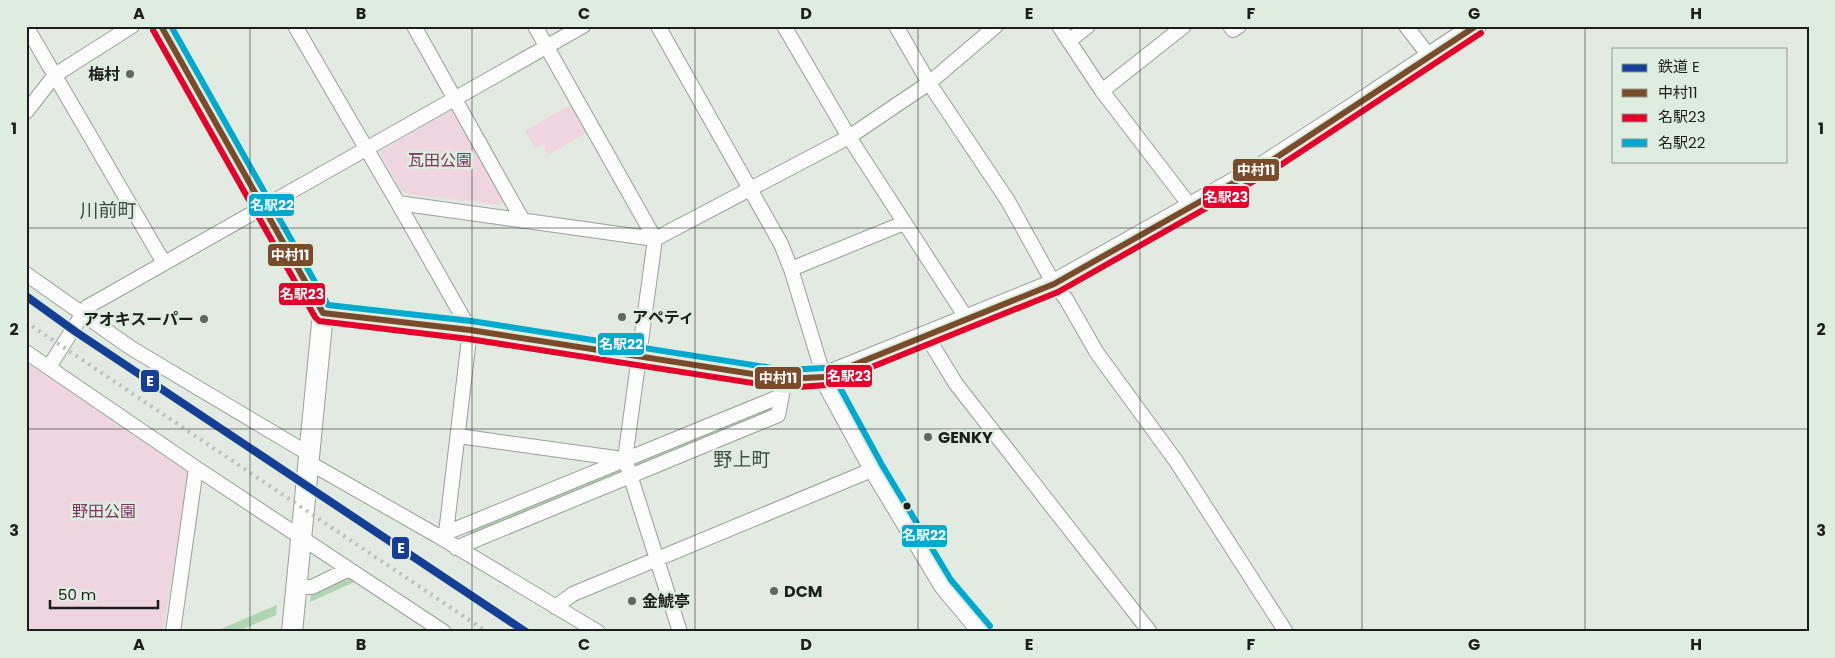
<svg xmlns="http://www.w3.org/2000/svg" width="1835" height="658" viewBox="0 0 1835 658" font-family="Poppins,'Noto Sans JP',sans-serif">
  <rect width="100%" height="100%" fill="#e2eae2"/>
  <!-- green -->
  <path fill="#eed5e0" d="M572,104L588,132L548,155L542,144L535,148L525,131Z
    M451,110L457,114L504,198L501,205L408,194L401,191L381,155V151Z
    M26,362L186,471L188,481L163,632H26Z"/>
  <!-- water -->
  <path fill="#afd5b2" d="M768,407L771,413L470,536L468,529Z
    M347,573L359,580L310,602L311,589Z
    M277,605L276,615L236,632H214Z"/>
  <g fill="none" stroke-linecap="round" stroke-linejoin="round">
    <!-- street casing -->
    <g stroke="#999f99" stroke-width="16">
      <path id="street" d="M26,26L164,263
        M295,26L398,203L470,330L446,533L438,536
        M414,26L523,221
        M535,26L655,239L625,459L680,632
        M658,26L781,244L791,269L824,377
        M784,26L849,137L967,319
        M896,26L929,83L1008,201L1054,284L1066,299L1097,353L1176,461L1286,632
        M1059,26L1102,91L1191,207
        M1230,26L1233,30L1239,26
        M1406,26L1430,57
        M1069,41L1088,26
        M1102,91L1184,26
        M26,112L55,75L132,26
        M398,203L655,239L849,137L929,83L996,26
        M791,269L904,223
        M26,274L131,348L309,454
        M926,335L956,384L1150,632
        M26,352L196,468L444,632
        M49,367L87,307L583,26
        M458,436L623,459
        M308,462L438,536L598,632
        M446,533L781,396
        M456,548L778,415L785,379
        M296,587H312L349,569
        M555,607L573,594L874,469
        M173,632L196,468"/>
    </g>
    <!-- secondary casing -->
    <g stroke="#999f99" stroke-width="22">
      <path id="secondary" d="M161,26L323,313L470,330L785,379L824,377L1054,284L1265,165L1353,108L1476,26
        M824,377L874,469L944,585L983,632
        M292,632L323,313"/>
    </g>
    <!-- street -->
    <use href="#street" stroke="#fbfcfb" stroke-width="14"/>
    <!-- secondary -->
    <use href="#secondary" stroke="#fbfcfb" stroke-width="20"/>
    <!-- rail -->
    <path stroke="#bec0be" stroke-width="4" stroke-dasharray="2.5 5" stroke-linecap="butt" d="M26,322L487,632"/>
    <!-- bus-1 casing -->
    <g stroke="#deeddf" stroke-width="10">
      <path id="bus-1" d="M161,26L323,313L470,330L785,379L824,377L1054,284L1265,165L1476,26"/>
    </g>
    <!-- bus-2 casing -->
    <g stroke="#deeddf" stroke-width="10">
      <path id="bus-2" d="M153,30L315,317L319,321L469,339L785,388L827,385L1058,292L1270,172L1481,33"/>
    </g>
    <!-- bus-3 casing -->
    <g stroke="#deeddf" stroke-width="10">
      <path id="bus-3" d="M171,26L328,305L471,321L785,370L824,368
        M832,373L882,465L951,580L990,626"/>
    </g>
    <!-- bus-1 -->
    <use href="#bus-1" stroke="#7a4b2a" stroke-width="6"/>
    <!-- bus-2 -->
    <use href="#bus-2" stroke="#e4002b" stroke-width="6"/>
    <!-- bus-3 -->
    <use href="#bus-3" stroke="#00a9ce" stroke-width="6"/>
    <!-- rail-1 casing -->
    <g stroke="#deeddf" stroke-width="11">
      <path id="rail-1" d="M26,296L76,332L526,632"/>
    </g>
    <!-- rail-1 -->
    <use href="#rail-1" stroke="#153f97" stroke-width="8"/>
  </g>
  <!-- grid -->
  <path fill="none" stroke="#1a1f1a" stroke-width="1" stroke-opacity="0.55" d="M250,26V632M472,26V632M695,26V632M918,26V632M1140,26V632M1362,26V632M1585,26V632M26,228H1809M26,429H1809"/>
  <!-- markers -->
  <g fill="#606660" stroke="#deeddf" stroke-width="2">
    <circle cx="130" cy="74" r="5"/>
    <circle cx="622" cy="317" r="5"/>
    <circle cx="204" cy="319" r="5"/>
    <circle cx="928" cy="437" r="5"/>
    <circle cx="774" cy="591" r="5"/>
    <circle cx="632" cy="601" r="5"/>
  </g>
  <circle fill="#1a1f1a" stroke="#deeddf" stroke-width="2" cx="907" cy="506" r="4.5"/>
  <g text-anchor="middle" stroke-width="5" stroke-linejoin="round" paint-order="stroke">
    <!-- poi labels -->
    <g font-size="16" font-weight="bold" fill="#1a1f1a" stroke="#deeddf" text-anchor="start">
      <text x="120" y="80" text-anchor="end">梅村</text>
      <text x="632" y="323">アペティ</text>
      <text x="194" y="325" text-anchor="end">アオキスーパー</text>
      <text x="938" y="443">GENKY</text>
      <text x="784" y="597">DCM</text>
      <text x="642" y="607">金鯱亭</text>
    </g>
    <!-- park labels -->
    <g font-size="16" fill="#7c335e" stroke="#deeddf">
      <text x="440" y="166">瓦田公園</text>
      <text x="104" y="517">野田公園</text>
    </g>
    <!-- quarter labels -->
    <g font-size="19" fill="#424e43" stroke="#deeddf">
      <text x="108" y="217">川前町</text>
      <text x="742" y="466">野上町</text>
    </g>
  </g>
  <g stroke="#deeddf" stroke-width="2">
    <rect x="1232" y="158" width="48" height="24" rx="5" fill="#7a4b2a"/>
    <rect x="1202" y="185" width="48" height="24" rx="5" fill="#e4002b"/>
    <rect x="248" y="193" width="47" height="24" rx="5" fill="#00a9ce"/>
    <rect x="267" y="243" width="47" height="24" rx="5" fill="#7a4b2a"/>
    <rect x="278" y="282" width="48" height="24" rx="5" fill="#e4002b"/>
    <rect x="597" y="332" width="48" height="24" rx="5" fill="#00a9ce"/>
    <rect x="825" y="364" width="48" height="24" rx="5" fill="#e4002b"/>
    <rect x="754" y="366" width="48" height="24" rx="5" fill="#7a4b2a"/>
    <rect x="140" y="369" width="20" height="24" rx="5" fill="#153f97"/>
    <rect x="901" y="524" width="47" height="24" rx="5" fill="#00a9ce"/>
    <rect x="391" y="536" width="19" height="24" rx="5" fill="#153f97"/>
  </g>
  <g font-size="14" text-anchor="middle" font-weight="bold" fill="#fff">
    <text x="1256" y="175">中村11</text>
    <text x="1226" y="202">名駅23</text>
    <text x="272" y="210">名駅22</text>
    <text x="290" y="260">中村11</text>
    <text x="302" y="299">名駅23</text>
    <text x="621" y="349">名駅22</text>
    <text x="849" y="381">名駅23</text>
    <text x="778" y="383">中村11</text>
    <text x="150" y="386">E</text>
    <text x="924" y="540">名駅22</text>
    <text x="401" y="553">E</text>
  </g>
  <!-- border -->
  <rect width="1835" height="658" fill="none" stroke="#deeddf" stroke-width="55"/>
  <!-- legend -->
  <rect x="1612" y="48" width="175" height="115" fill="#deeddf" stroke="#909b90"/>
  <rect x="1622" y="64" width="25" height="8" fill="#153f97" stroke="#909b90"/>
  <text x="1658" y="72" font-size="15" fill="#1a1f1a">鉄道 E</text>
  <rect x="1622" y="89" width="25" height="8" fill="#7a4b2a" stroke="#909b90"/>
  <text x="1658" y="98" font-size="15" fill="#1a1f1a">中村11</text>
  <rect x="1622" y="114" width="25" height="8" fill="#e4002b" stroke="#909b90"/>
  <text x="1658" y="122" font-size="15" fill="#1a1f1a">名駅23</text>
  <rect x="1622" y="139" width="25" height="8" fill="#00a9ce" stroke="#909b90"/>
  <text x="1658" y="148" font-size="15" fill="#1a1f1a">名駅22</text>
  <!-- scale -->
  <path d="M50 600v8h108v-8" fill="none" stroke="#1a1f1a" stroke-width="2.5"/>
  <text x="58" y="600" font-size="15" fill="#1a1f1a" stroke="#deeddf" stroke-width="4" paint-order="stroke">50 m</text>
  <rect x="28" y="28" width="1780" height="602" fill="none" stroke="#1a1f1a" stroke-width="2"/>
  <g font-size="16" text-anchor="middle" font-weight="bold" fill="#1a1f1a">
    <text x="139" y="19">A</text>
    <text x="361" y="19">B</text>
    <text x="584" y="19">C</text>
    <text x="806" y="19">D</text>
    <text x="1029" y="19">E</text>
    <text x="1251" y="19">F</text>
    <text x="1474" y="19">G</text>
    <text x="1696" y="19">H</text>
    <text x="14" y="134">1</text>
    <text x="1821" y="134">1</text>
    <text x="14" y="335">2</text>
    <text x="1821" y="335">2</text>
    <text x="14" y="536">3</text>
    <text x="1821" y="536">3</text>
    <text x="139" y="650">A</text>
    <text x="361" y="650">B</text>
    <text x="584" y="650">C</text>
    <text x="806" y="650">D</text>
    <text x="1029" y="650">E</text>
    <text x="1251" y="650">F</text>
    <text x="1474" y="650">G</text>
    <text x="1696" y="650">H</text>
  </g>
</svg>
